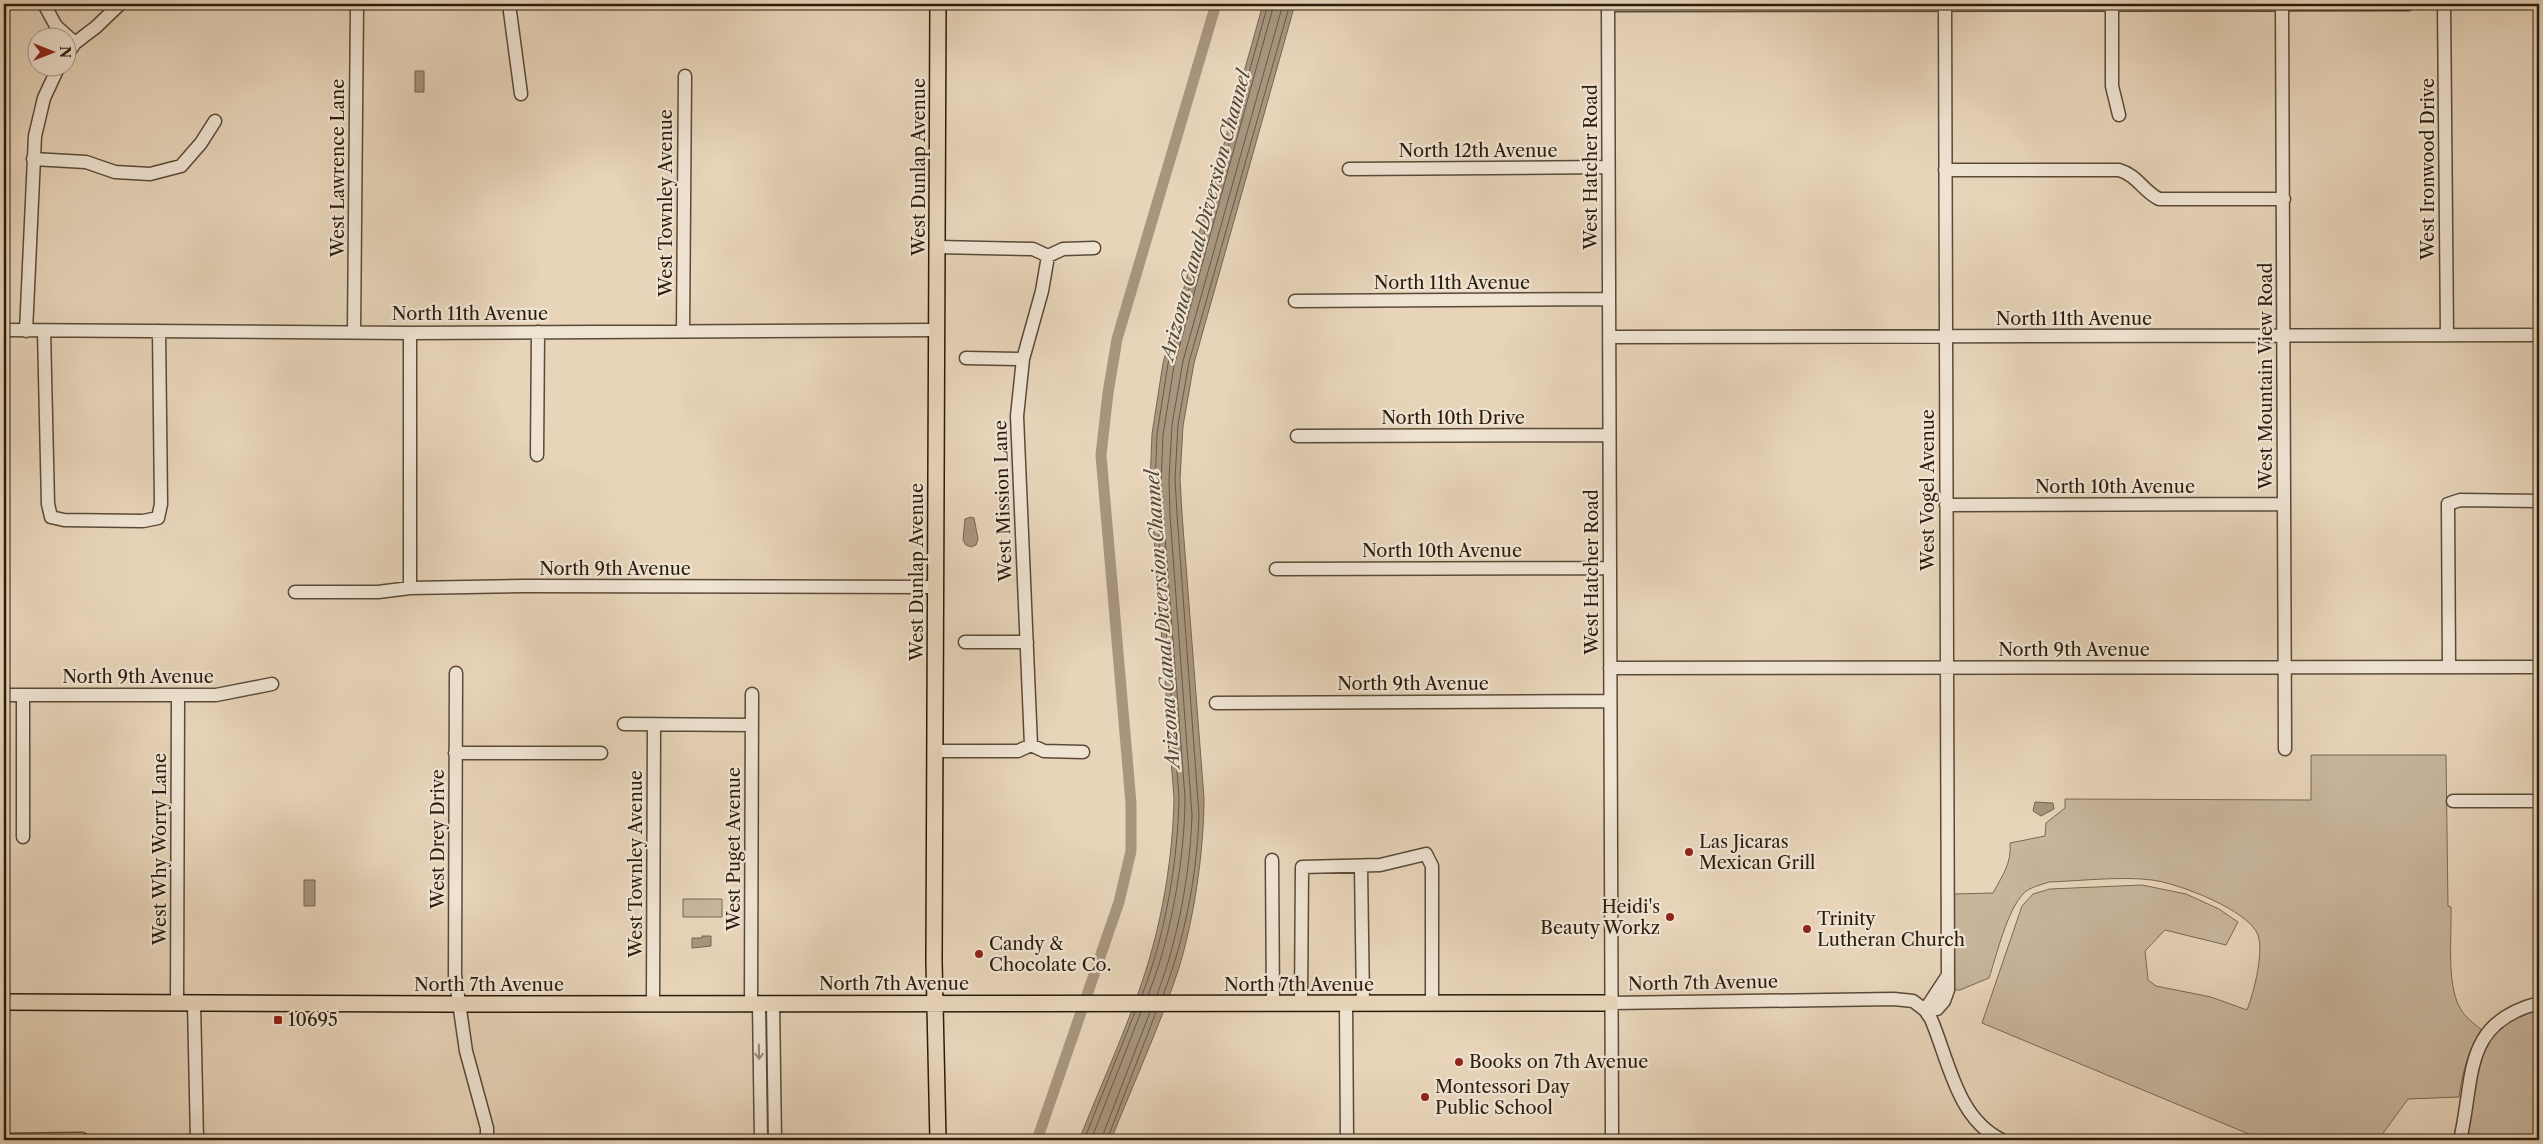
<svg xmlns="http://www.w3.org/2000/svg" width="2543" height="1144" viewBox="0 0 2543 1144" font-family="'Libre Caslon Text',serif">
  <rect width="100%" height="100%" fill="#e7d4b9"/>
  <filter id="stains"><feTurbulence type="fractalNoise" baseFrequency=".004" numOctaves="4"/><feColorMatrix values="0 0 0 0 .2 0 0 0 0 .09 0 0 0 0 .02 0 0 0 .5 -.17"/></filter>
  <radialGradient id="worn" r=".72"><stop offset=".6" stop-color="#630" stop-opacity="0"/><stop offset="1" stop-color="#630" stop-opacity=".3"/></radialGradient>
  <!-- green -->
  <path fill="#c7b59c" stroke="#796854" d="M2311,755H2446L2448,906L2451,907C2452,935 2446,983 2460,1008C2465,1017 2473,1023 2482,1030C2467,1051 2463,1072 2459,1097L2408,1099L2378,1140H2263L1982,1023L2022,906L2033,894L2050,889L2142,885L2186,894L2219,909L2238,922L2226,945L2165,930L2145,951L2148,980L2156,986L2211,997L2247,1010C2254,992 2264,953 2258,935C2249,910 2177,883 2152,880C2121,876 2080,881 2049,882C2041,885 2030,887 2024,893C2007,910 1997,954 1989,978L1960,990H1954V894L1993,893C2002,876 2012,863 2010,843L2045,836L2046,823L2065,808V799L2311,800Z
    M683,899H722V917H683Z
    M2539,1009V1140H2467C2473,1103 2471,1055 2501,1027C2511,1018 2527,1014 2539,1009Z"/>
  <!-- water -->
  <path fill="#a7957e" stroke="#756550" d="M1263,4H1295L1194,363L1183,426L1180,479L1182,514L1204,798C1204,851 1194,920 1178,971C1159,1028 1133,1084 1111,1140H1079C1101,1085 1128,1026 1146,970C1163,916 1173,855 1174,798L1150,484L1152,434L1163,363Z
    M415,71H424V92H415Z
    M971,517L974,518L978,539L976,545L971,547L966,545L963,540L965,519Z
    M2035,802L2053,803L2054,809L2041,816L2033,811Z
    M304,880H315V906H304Z
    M702,936H711V946L692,948V938H702Z"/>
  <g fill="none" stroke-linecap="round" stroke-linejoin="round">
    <!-- shore -->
    <path stroke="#695845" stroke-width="1" d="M1142,995C1165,937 1178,860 1179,798L1155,484L1157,434L1168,364L1268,4
      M1148,995C1171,939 1185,857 1185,797L1161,484L1163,435L1174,366L1274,4
      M1157,995C1178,939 1190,875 1192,815L1170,515L1169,479L1172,425L1183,361L1283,4
      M1163,995C1185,939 1197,875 1199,815L1177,514L1175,479L1178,425L1189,362L1290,4
      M1084,1140L1135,1012
      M1091,1140L1141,1012
      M1101,1140L1150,1012
      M1107,1140L1156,1012"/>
    <!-- canal -->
    <path stroke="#a7957e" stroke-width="11" d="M1037,1140L1119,902L1131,851V803L1101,455L1108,393L1117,339L1216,4"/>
    <!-- minor casing -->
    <g stroke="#5a4a37" stroke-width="15">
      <path id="minor" d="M44,4L56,26L75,43
        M509,4L521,94
        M1608,4L1612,1140
        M2112,4V86L2119,115
        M2282,4L2285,749
        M2444,4L2447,335
        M1608,5L2408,4
        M68,53L75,43L96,27L120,4
        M33,159L86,162L115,172L150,174L181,166L201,143L215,121
        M1349,169L1608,167
        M1945,170H2119C2137,175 2143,191 2159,199H2284
        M937,247L1033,249L1048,256L1063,249L1094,248
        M1295,301L1609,299
        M4,330L410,333L937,330
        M26,331L35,136L44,98L58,68
        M44,331L48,504L51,517L64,520L143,521L158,518L161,504L159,331
        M683,331L685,76
        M354,332L357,4
        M410,333V588
        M1609,337L2539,335
        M966,358L1023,359
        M1297,436L1609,435
        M537,455L538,332
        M1946,505L2284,504
        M1276,569L1610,568
        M295,592H378L410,588L523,586L935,587
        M965,642H1027
        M2449,667L2448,504L2460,500L2539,501
        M1610,668L2539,667
        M456,673L455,975L466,1051L487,1128V1140
        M4,695H216L272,684
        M23,695V837
        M1216,703L1610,701
        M624,724L752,725
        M1031,745L1017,416L1023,359L1042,291L1048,256
        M935,751H1018L1031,745L1044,751L1083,752
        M455,753H601
        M2453,801H2539
        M1272,860L1273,1004
        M1361,867L1363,1004
        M177,1003L178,696
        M194,1003L197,1140
        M1611,1003L1894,999L1913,1001L1925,1010L1931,1019C1949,1061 1957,1119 2002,1140
        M653,1004L654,724
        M751,1004L752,694
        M759,1004L761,1140
        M773,1004L775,1140
        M1301,1004L1302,867L1380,865L1426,854L1432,866V1004
        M1346,1004L1347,1140
        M1925,1010L1937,1009L1944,1001L1948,990L1945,4
        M1925,1010L1946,978
        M4,1140L82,1139
        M2460,1140C2475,1078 2461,1023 2539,1003"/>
    </g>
    <!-- major casing -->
    <g stroke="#2b1c0c" stroke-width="18">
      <path id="major" d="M4,1002L447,1004L1611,1003
        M938,1140L934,961L938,4"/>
    </g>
    <!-- minor -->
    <use href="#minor" stroke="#efe3d2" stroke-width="12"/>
    <!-- major -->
    <use href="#major" stroke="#e7d4b9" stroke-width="15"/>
  </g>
  <!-- one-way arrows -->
  <defs><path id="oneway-shaft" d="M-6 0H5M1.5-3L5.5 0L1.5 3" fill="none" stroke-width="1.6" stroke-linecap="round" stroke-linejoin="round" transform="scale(1.25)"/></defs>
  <use stroke="#978979" href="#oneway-shaft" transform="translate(759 1052) rotate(89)"/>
  <!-- markers -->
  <g fill="#8f2418" stroke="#efe3d2" stroke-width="2">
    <circle cx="1689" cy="852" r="5"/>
    <circle cx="1670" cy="917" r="5"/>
    <circle cx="1807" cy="929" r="5"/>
    <circle cx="979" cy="954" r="5"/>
    <rect x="273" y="1015" width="10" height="10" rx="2.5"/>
    <circle cx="1459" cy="1062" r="5"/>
    <circle cx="1425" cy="1097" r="5"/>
  </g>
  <g text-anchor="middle" stroke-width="4.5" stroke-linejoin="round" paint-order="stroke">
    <!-- street labels -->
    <g font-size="18" fill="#2b1c0c" stroke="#efe3d2">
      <text x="1478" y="157">North 12th Avenue</text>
      <text transform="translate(919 167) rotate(-90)" y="6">West Dunlap Avenue</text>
      <text transform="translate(1591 167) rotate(-90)" y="6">West Hatcher Road</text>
      <text transform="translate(338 168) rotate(-90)" y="6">West Lawrence Lane</text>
      <text transform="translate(2428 169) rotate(-90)" y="6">West Ironwood Drive</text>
      <text transform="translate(666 203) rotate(-90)" y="6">West Townley Avenue</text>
      <text x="1452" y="289">North 11th Avenue</text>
      <text x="470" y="320">North 11th Avenue</text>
      <text x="2074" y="325">North 11th Avenue</text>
      <text transform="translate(2266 376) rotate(-90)" y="6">West Mountain View Road</text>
      <text x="1453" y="424">North 10th Drive</text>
      <text x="2115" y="493">North 10th Avenue</text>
      <text transform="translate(1928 490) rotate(-90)" y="6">West Vogel Avenue</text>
      <text transform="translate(1003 501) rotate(-92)" y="6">West Mission Lane</text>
      <text x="1442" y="557">North 10th Avenue</text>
      <text x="615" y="575">North 9th Avenue</text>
      <text transform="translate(917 572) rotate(-90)" y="6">West Dunlap Avenue</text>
      <text transform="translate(1592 572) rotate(-90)" y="6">West Hatcher Road</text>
      <text x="2074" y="656">North 9th Avenue</text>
      <text x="138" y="683">North 9th Avenue</text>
      <text x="1413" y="690">North 9th Avenue</text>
      <text transform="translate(438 839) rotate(-90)" y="6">West Drey Drive</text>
      <text transform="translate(160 849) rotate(-90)" y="6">West Why Worry Lane</text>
      <text transform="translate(734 849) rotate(-90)" y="6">West Puget Avenue</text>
      <text transform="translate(636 864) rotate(-90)" y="6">West Townley Avenue</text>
      <text transform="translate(1703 983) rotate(-1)" y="6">North 7th Avenue</text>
      <text x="894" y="990">North 7th Avenue</text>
      <text x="489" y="991">North 7th Avenue</text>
      <text x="1299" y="991">North 7th Avenue</text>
    </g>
    <!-- poi labels -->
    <g font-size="18" fill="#2b1c0c" stroke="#efe3d2" text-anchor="start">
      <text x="1699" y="848">Las Jicaras<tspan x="1699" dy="21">Mexican Grill</tspan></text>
      <text x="1660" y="913" text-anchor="end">Heidi's<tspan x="1660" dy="21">Beauty Workz</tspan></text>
      <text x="1817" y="925">Trinity<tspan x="1817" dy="21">Lutheran Church</tspan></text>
      <text x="989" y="950">Candy &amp;<tspan x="989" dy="21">Chocolate Co.</tspan></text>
      <text x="288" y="1026">10695</text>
      <text x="1469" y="1068">Books on 7th Avenue</text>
      <text x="1435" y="1093">Montessori Day<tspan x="1435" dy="21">Public School</tspan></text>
    </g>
    <!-- water labels -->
    <g font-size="19" font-style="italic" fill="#564634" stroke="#efe3d2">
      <text transform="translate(1205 215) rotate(-75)" y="7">Arizona Canal Diversion Channel</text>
      <text transform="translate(1162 619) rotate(-94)" y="7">Arizona Canal Diversion Channel</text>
    </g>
  </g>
  <!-- margin -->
  <rect width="2543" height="1144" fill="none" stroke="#e7d4b9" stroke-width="20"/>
  <rect x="5" y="5" width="2533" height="1134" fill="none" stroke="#2b1c0c" stroke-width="2.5"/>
  <rect x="10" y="10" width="2523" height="1124" fill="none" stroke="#2b1c0c"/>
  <!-- north arrow -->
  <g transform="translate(52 52) rotate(90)"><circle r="24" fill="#efe3d2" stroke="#a19383"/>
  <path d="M0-4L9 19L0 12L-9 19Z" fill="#8f2418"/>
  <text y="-8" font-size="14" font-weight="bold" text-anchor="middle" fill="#2b1c0c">N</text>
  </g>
  <rect width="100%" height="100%" filter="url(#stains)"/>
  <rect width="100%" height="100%" fill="url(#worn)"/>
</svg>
